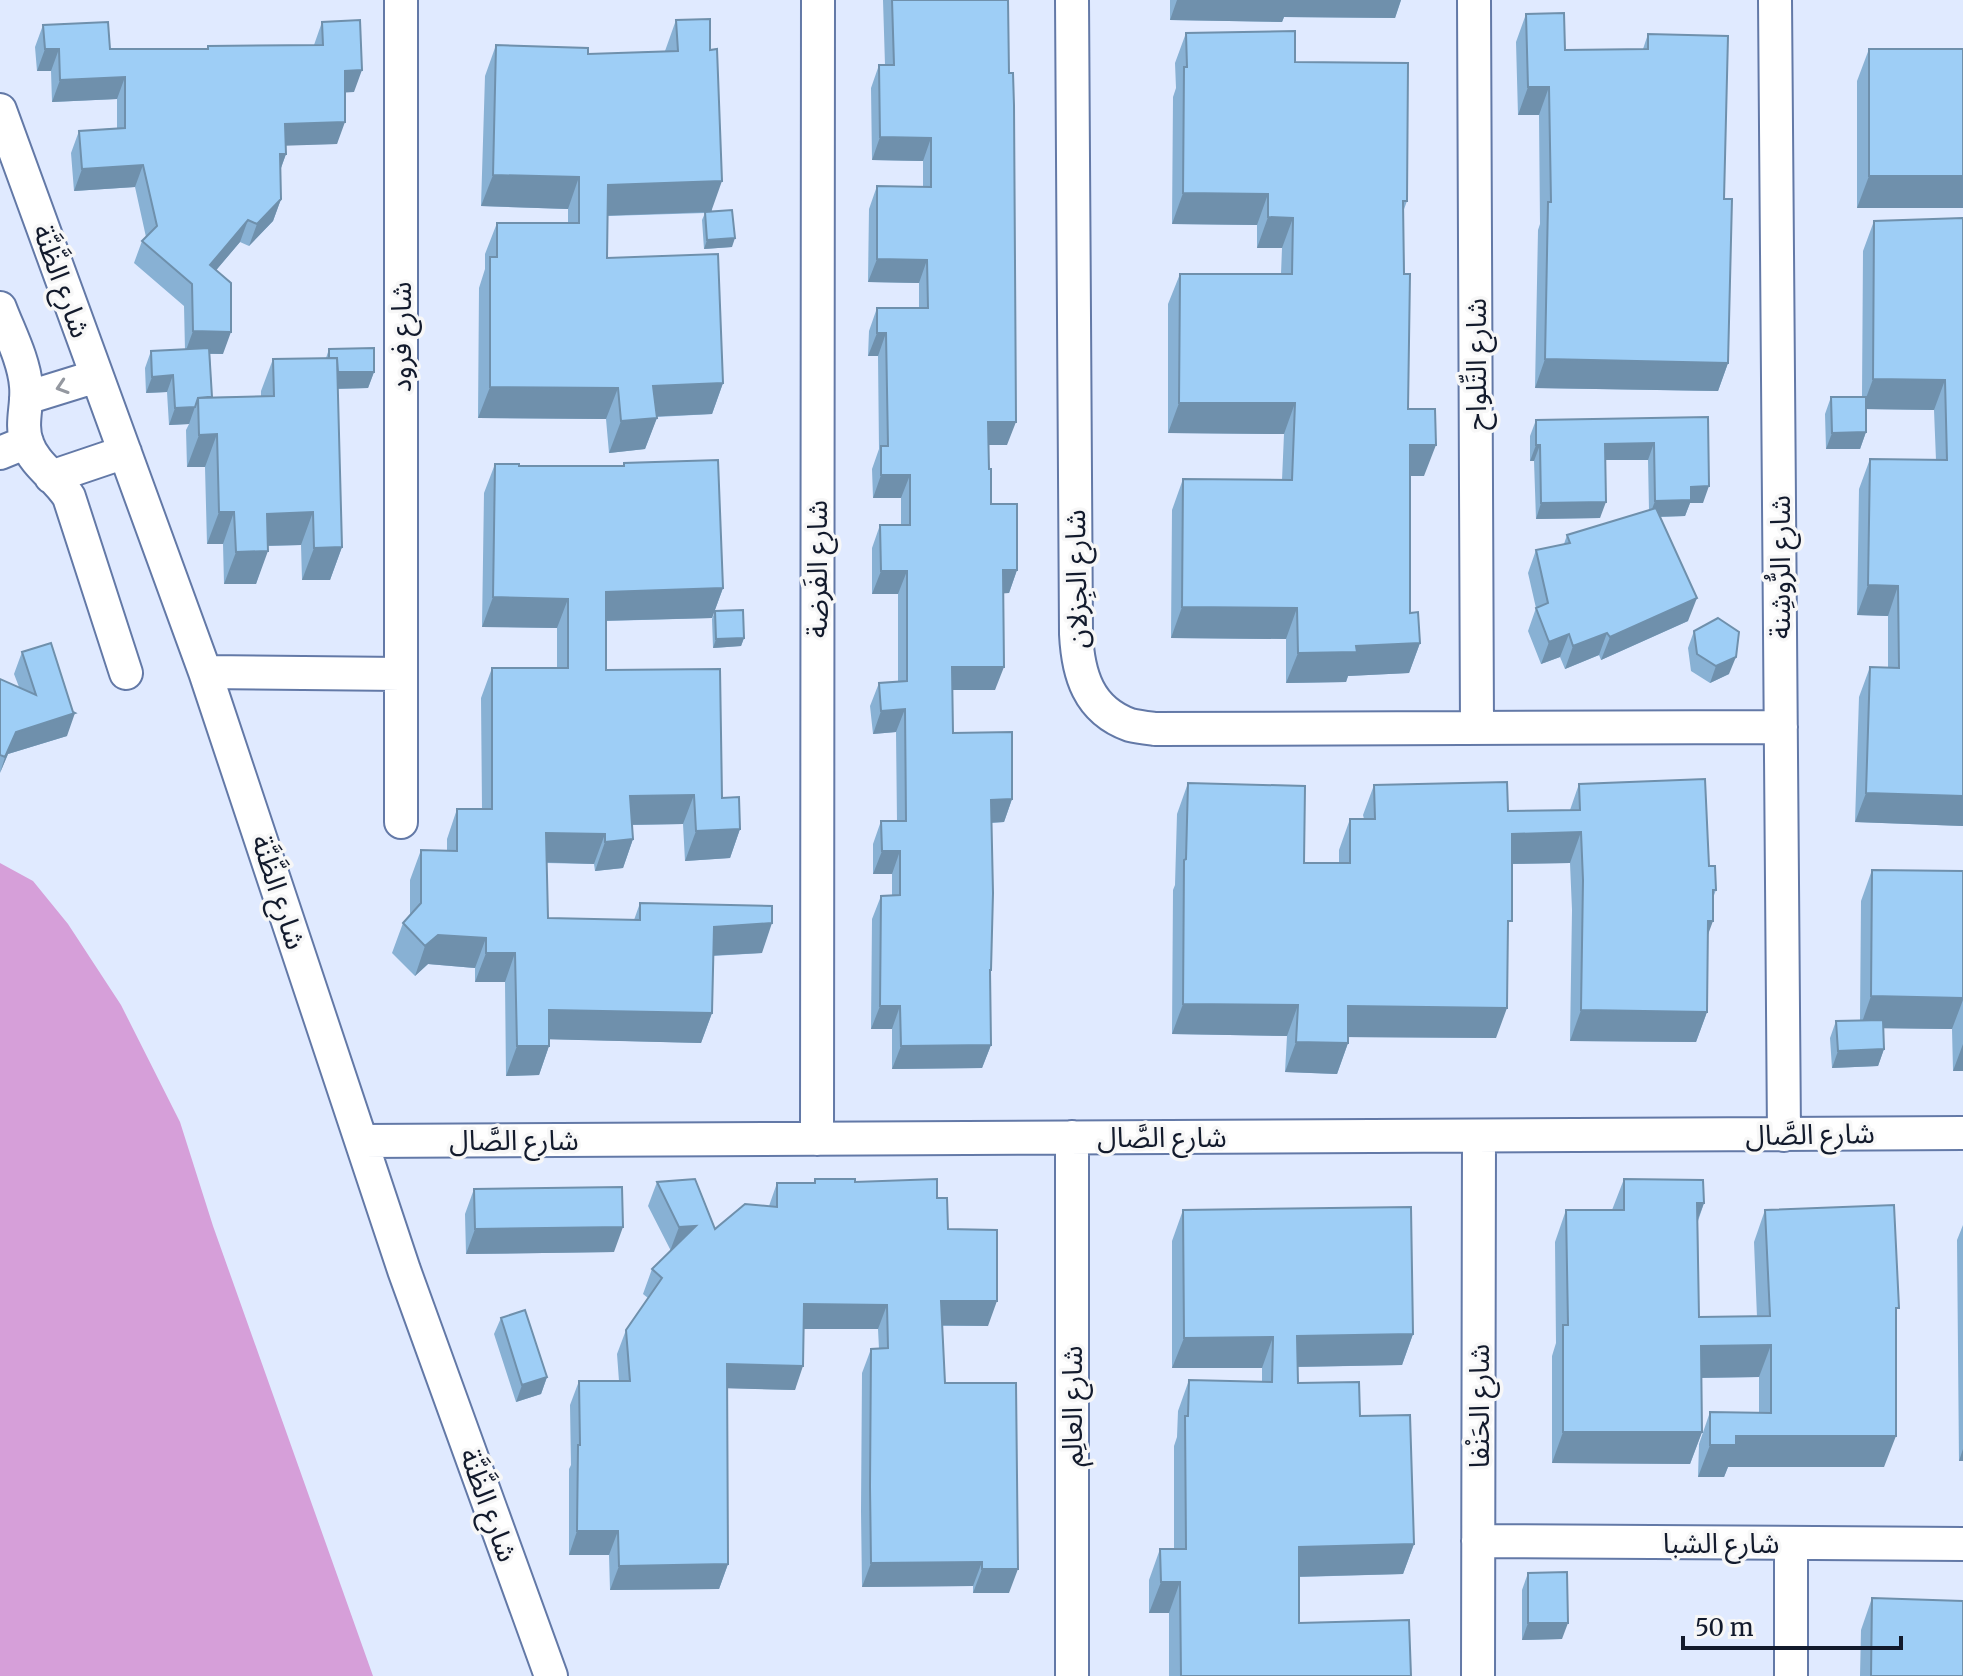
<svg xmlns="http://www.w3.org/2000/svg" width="1963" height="1676" viewBox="0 0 1963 1676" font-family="Merriweather,'Noto Sans Arabic',serif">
  <rect width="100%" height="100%" fill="#e0eaff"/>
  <!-- water -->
  <path fill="#d69fd9" d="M0,863L33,881L68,924L121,1005L180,1122L213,1226L373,1676H0Z"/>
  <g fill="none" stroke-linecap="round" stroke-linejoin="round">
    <!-- minor casing -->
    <g stroke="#6379a7" stroke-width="36">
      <path id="minor" d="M401,0V822
        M1072,0L1076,634C1078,674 1088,710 1130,725C1138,727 1147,728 1155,729L1781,727
        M1474,0L1477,728
        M1775,0L1784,1135
        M0,110L205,672L404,1270L551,1676
        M0,308C9,332 24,360 26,386C28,406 20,423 27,443C35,466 57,477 69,497L126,673
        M26,398L97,376
        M0,453L27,442
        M51,477L125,452
        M205,672L401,674
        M817,1139L818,0
        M362,1141L1963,1133
        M1478,1541L1963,1544
        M1791,1543V1676
        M1072,1676V1137
        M1478,1676L1479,1136"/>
    </g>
    <!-- minor -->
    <use href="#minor" stroke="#fff" stroke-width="32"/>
  </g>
  <!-- wall -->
  <path fill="#88b1d4" d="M883,0H1008L1007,445H988L989,469L991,504L1017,570L1009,593H1004L995,690H952L953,733L1012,799L1004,822L992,823L991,970L990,974L991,1045L982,1068L892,1069V1029H871L872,919L881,896L892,895V874H873V844L881,821H897L896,732L873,734L870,706L879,683L898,682V594H872V548L880,525H901V498H873L872,469L879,449L878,356H868L869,331L877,308H919V283L868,282L869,209L877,186L923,187V161L872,160L871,88L879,65H885Z
    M1170,0H1401L1395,18L1284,17L1282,22L1170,20Z
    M1526,14L1565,50L1643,49L1648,34L1724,199L1728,363L1718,391L1535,388L1538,230L1540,224L1539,115H1518L1516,42Z
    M676,20L712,211L732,247L704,249L702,220L705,213L608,216L607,258L723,383L712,414L657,417L645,449L609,453L606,419L478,418L479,288L485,269V254L497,223H568V209L481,206L485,76L496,45L588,54L665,51Z
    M322,22L354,92H345L337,144L286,145V154L281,168V199L273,221L249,246L240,242L216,270L223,354H210L212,397L261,396V391L273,359L326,358L329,349L374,372L368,388L338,389L342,547L330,580H302L301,545L268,546L256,584H224L223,544H207L205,467H187L186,430L189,424L169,425L167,392L146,393L145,368L151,351L185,350L184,306L134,263L142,241L146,237L135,187L74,191L71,153L79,131L117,128V99L52,102L51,71H37L35,47L43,25L110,49H207L208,46L314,45Z
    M1186,33L1295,62L1407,201L1403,212L1408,409L1424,476H1410V613L1420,643L1409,673L1348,676L1346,682L1286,683V639L1171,638L1172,510L1183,479L1282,480L1284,434L1168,433V304L1180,274H1281L1282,248H1257V225L1172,224L1173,97L1176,88L1175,63Z
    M1869,49H1963V208H1857V81Z
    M1963,218V826L1855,822L1859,697L1870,667H1888V616L1857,615L1859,489L1870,459L1936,460L1934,410L1866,409V432L1860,449H1826L1825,414L1831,397H1862L1863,251L1874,221Z
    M1708,417L1703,503H1690L1685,516L1660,517L1688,621L1601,660L1599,655L1565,669L1560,657L1541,664L1528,631L1536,608L1528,573L1536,550L1564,544L1567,535L1649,510L1648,460H1605L1600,518L1536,519L1534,461H1530V436L1536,420Z
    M624,463L723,588L712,618L606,621V670L722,798L740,829L730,858L685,861L683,824L632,825L633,839L623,868L595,871L594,864L546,863L548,918L634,920L640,903L762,953L713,956L712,1013L701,1043L549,1039V1046L539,1075L506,1076L505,982H475V968L428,964L415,976L392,953L403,923L410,915V880L421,850L447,851V839L457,809H482L481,698L492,668H557V628L482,627L484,493L495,464L519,466H623Z
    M715,611L744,638L741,646L713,648L712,619Z
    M1694,631L1729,674L1710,683L1691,671L1688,648Z
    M22,652L67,736L8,754L0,773V679L19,687L14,674Z
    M1188,783L1304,863H1339V850L1350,819H1364L1363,815L1374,785L1508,811L1570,810L1579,784L1709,866L1716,890L1713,898L1708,935L1707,1012L1696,1042L1570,1041L1572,910L1570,863L1512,864L1508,931L1496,1038L1348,1037V1043L1337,1074L1285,1072L1287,1036L1172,1034L1173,890L1175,885L1177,814Z
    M1872,870L1963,871V1071H1953L1952,1029L1883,1028L1884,1049L1878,1066L1832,1068L1830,1038L1836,1021H1860L1861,901Z
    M815,1179L855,1182L937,1198L948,1229L988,1326H942L945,1383L1009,1593H973V1586L862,1587L861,1511L862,1373L871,1349H879L878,1329H804L795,1390L727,1388L728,1564L719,1589L610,1590L609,1555H569V1469L571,1465L570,1405L579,1381H619L617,1354L626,1330L648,1298L643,1294L652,1269L671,1251L648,1206L657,1182L715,1229L769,1206L777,1183H814Z
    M1624,1179L1704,1203L1698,1221L1699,1317H1757L1754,1242L1765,1210L1896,1317L1884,1467H1728L1724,1477H1698L1699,1444L1710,1412L1759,1413V1377L1701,1378L1702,1432L1690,1464L1552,1463V1356L1556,1343L1555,1242L1566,1210H1612Z
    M474,1189L614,1252L466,1254L465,1214Z
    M1183,1210L1413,1334L1402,1365L1298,1367V1383L1360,1416L1414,1544L1403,1574L1299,1577V1623L1411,1676H1169V1613H1149V1580L1160,1549H1174V1446L1177,1437L1178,1411L1189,1380L1262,1382V1368H1172V1241Z
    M1963,1225V1461H1959L1957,1240Z
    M501,1318L547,1377L541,1394L516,1402L494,1334Z
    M1528,1573L1562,1639L1522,1640V1590Z
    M1872,1598L1963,1676H1860L1861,1630Z"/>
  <!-- shaded-wall -->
  <path fill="#6f90ac" d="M1177,0H1401L1395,18L1284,17L1282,22L1170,20Z
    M45,49H59L51,71H37Z
    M362,70L354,92L337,93L345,71Z
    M125,77L117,99L52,102L60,80Z
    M1528,87H1549L1539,115H1518Z
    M345,122L337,144L277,146L285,124Z
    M880,137L931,138L923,161L872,160Z
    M280,154H286L278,176Z
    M143,165L135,187L74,191L82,169Z
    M493,175L579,177L568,209L481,206Z
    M1869,176H1963V208H1857Z
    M722,181L711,212L597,216L608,185Z
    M1183,193L1268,194L1257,225L1172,224Z
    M281,199L273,221L249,246L257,224Z
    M1268,217L1293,218L1282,248H1257Z
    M248,220L240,242L202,287L210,265Z
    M735,238L732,247L704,249L707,240Z
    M877,259L927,260L919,283L868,282Z
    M193,331L231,332L223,354L185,353Z
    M877,333H886L878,356H868Z
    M1545,359L1728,363L1718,391L1535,388Z
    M329,372H374L368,388L323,389Z
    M173,375L167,392L146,393L152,377Z
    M1873,379L1945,380L1934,410L1862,409Z
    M723,383L712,414L642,417L653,386Z
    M490,387L618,388L606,419L478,418Z
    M1179,403H1295L1284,434L1168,433Z
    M195,407L189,424L169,425L175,408Z
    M657,418L645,449L609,453L621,421Z
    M988,422H1016L1007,445H980Z
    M1866,432L1860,449H1826L1832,433Z
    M217,434L205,467H187L199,435Z
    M1654,443L1648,460H1599L1605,444Z
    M1410,445H1436L1424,476H1399Z
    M1536,445H1540L1534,461H1530Z
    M881,475H910L901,498H873Z
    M1709,486L1703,503H1690L1685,516L1649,517L1655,501L1691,487Z
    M1606,502L1600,518L1536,519L1541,503Z
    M219,512H234L223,544H207Z
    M313,512L301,545L255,546L267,514Z
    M342,547L330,580H302L314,548Z
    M268,551L256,584H224L236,552Z
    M1003,570H1017L1009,593L995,594Z
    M881,571H907L898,594H872Z
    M1868,585L1898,586L1888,616L1857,615Z
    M723,588L712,618L595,621L606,592Z
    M493,597L568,599L557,628L482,627Z
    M1697,598L1688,621L1601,660L1610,637Z
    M1182,607L1297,608L1286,639L1171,638Z
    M1607,633L1599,655L1565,669L1573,646Z
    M1569,634L1560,657L1541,664L1549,642Z
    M744,638L741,646L713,648L716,639Z
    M1420,643L1409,673L1348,676L1346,682L1286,683L1298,653L1356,646Z
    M1736,657L1729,674L1710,683L1716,666Z
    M952,667H1004L995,690H944Z
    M905,709L896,732L873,734L881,711Z
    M75,713L67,736L8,754L0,773L5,757L16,732Z
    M1866,793L1963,796V826L1855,822Z
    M694,795L683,824L619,825L630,796Z
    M1012,799L1004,822L983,823L991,800Z
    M740,829L730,858L685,861L696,831Z
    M1581,832L1570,863L1501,864L1512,834Z
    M546,833L605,834L594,864L535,862Z
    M633,839L623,868L595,871L605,842Z
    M882,851H900L892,874H873Z
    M1708,921H1713L1702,951Z
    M772,923L762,953L703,956L714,927Z
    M438,935L486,938L475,968L428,964L415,976L425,946Z
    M486,953H515L505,982H475Z
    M1871,996L1963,998V1000L1952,1029L1860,1028Z
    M1183,1004L1298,1005L1287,1036L1172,1034Z
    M880,1006H900L892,1029H871Z
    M1348,1006L1507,1008L1496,1038L1337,1037Z
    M549,1010L712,1013L701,1043L538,1039Z
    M1581,1010L1707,1012L1696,1042L1570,1041Z
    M1296,1042L1348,1043L1337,1074L1285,1072Z
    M1963,1044V1071H1953Z
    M991,1045L982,1068L892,1069L901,1046Z
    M517,1046H549L539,1075L506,1076Z
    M1884,1049L1878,1066L1832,1068L1838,1051Z
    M1697,1203H1704L1692,1235Z
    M696,1226L670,1251L679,1227Z
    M623,1227L614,1252L466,1254L475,1229Z
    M941,1301H997L988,1326L933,1325Z
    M804,1304L887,1305L878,1329H795Z
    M1413,1334L1402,1365L1286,1367L1297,1336Z
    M1273,1337L1262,1368H1172L1184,1338Z
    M1771,1345L1759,1377L1690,1378L1701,1346Z
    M727,1364L803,1366L795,1390L718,1388Z
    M547,1377L541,1394L516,1402L522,1385Z
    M1563,1432H1702L1690,1464L1552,1463Z
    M1736,1436H1896L1884,1467H1728L1724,1477H1698L1710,1445Z
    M1963,1449V1461H1959Z
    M577,1531H618L609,1555H569Z
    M1414,1544L1403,1574L1287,1577L1299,1547Z
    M982,1562L973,1586L862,1587L871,1563Z
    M728,1564L719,1589L610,1590L619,1566Z
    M982,1569H1018L1009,1593H973Z
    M1161,1582H1180L1169,1613H1149Z
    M1528,1623H1568L1562,1639L1522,1640Z"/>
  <!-- building -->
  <path fill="#9ecef6" stroke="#6f90ac" stroke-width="2" d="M892,0H1008L1009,73H1013L1014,105L1016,422H988L989,469H991V504H1017V570H1003L1004,667H952L953,733L1012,732V799L991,800L993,893L991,970H990L991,1045L901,1046L900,1006H880L881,896L900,895V851H882L881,821H906L905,709L881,711L879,683L907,681V571H881L880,525H910V475H881V446H888L886,333H877V308H928L927,260L877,259V186L931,187V138L880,137L879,65H894Z
    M1564,13L1565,50L1648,49V34L1728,36L1724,199H1732L1728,363L1545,359L1548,202H1551L1549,87H1528L1526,14Z
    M710,19V50L717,49L722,181L608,185L607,258L718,254L723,383L653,386L657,418L621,421L618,388L490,387V257H497V223H579V177L493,175L496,45L588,48V54L678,51L676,20Z
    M360,20L362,70L345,71V122L285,124L286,154H280L281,199L257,224L248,220L210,265L231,283V332L193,331L192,284L142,241L157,226L143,165L82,169L79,131L125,128V77L60,80L59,49H45L43,25L108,22L110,49H208V46L323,45L322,22Z
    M1295,31V62L1408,63L1407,201H1403L1404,274H1410L1408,409H1435L1436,445H1410V613L1418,612L1420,643L1356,646L1357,652L1298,653L1297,608L1182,607L1183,479L1292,480L1295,403H1179L1180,274H1292L1293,218L1268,217V194L1183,193L1184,67H1187L1186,33Z
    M1869,49H1963V176H1869Z
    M732,210L735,238L707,240L705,212Z
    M1963,218V796L1866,793L1870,667L1899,668L1898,586L1868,585L1870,459L1947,460L1945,380L1873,379L1874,221Z
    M209,348L212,397L198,398L195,407L175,408L173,375L152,377L151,351Z
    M374,348V372H338L337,358H329V349Z
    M337,358L342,547L314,548L313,512L267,514L268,551L236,552L234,512H219L217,434L199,435L198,398L274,396L273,359Z
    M1831,397H1866V432L1832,433Z
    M1708,417L1709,486L1691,487V500L1655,501L1654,443L1605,444L1606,502L1541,503L1540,445H1536V420Z
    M718,460L723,588L606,592V670L720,669L722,798L739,797L740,829L696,831L694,795L630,796L633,839L605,842V834L546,833L548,918L640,920V903L772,906V923L714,927L712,1013L549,1010V1046H517L515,953H486V938L438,935L425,946L403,923L421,903V850L457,851V809H492V668H568V599L493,597L495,464H519V466H624V463Z
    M1656,508L1697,598L1610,637L1607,633L1573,646L1569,634L1549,642L1536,608L1548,603L1536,550L1570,543L1567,535Z
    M743,610L744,638L716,639L715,611Z
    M1718,618L1739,632L1736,657L1716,666L1697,654L1694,631Z
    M51,643L73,712L75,713L16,732L5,757L0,755V679L36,695L22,652Z
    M1705,779L1709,866H1715L1716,890H1713V921H1708L1707,1012L1581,1010L1583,880L1581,832L1512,834V921H1508L1507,1008L1348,1006V1043L1296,1042L1298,1005L1183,1004L1184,860L1186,859L1188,783L1305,786L1304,863H1350V819H1375L1374,785L1507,782L1508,811L1580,810L1579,784Z
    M1872,870L1963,871V998L1871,996Z
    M1883,1020L1884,1049L1838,1051L1836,1021Z
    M695,1179L715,1229L745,1204L777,1207V1183H815V1179H855V1182L937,1179V1198H947L948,1229L997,1230V1301H941L945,1383H1016L1018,1569H982V1562L871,1563L870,1487L871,1349L888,1348L887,1305L804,1304L803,1366L727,1364L728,1564L619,1566L618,1531H577L578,1445H580L579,1381H630L626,1330L662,1278L652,1269L696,1226L679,1227L657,1182Z
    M1624,1179L1703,1180L1704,1203H1697L1699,1317L1770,1316L1765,1210L1894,1205L1899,1308H1896V1436H1736V1445H1710V1412L1771,1413V1345L1701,1346L1702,1432H1563V1325H1568L1566,1210H1624Z
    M622,1187L623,1227L475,1229L474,1189Z
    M1411,1207L1413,1334L1297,1336L1298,1383L1359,1382L1360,1416L1410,1415L1414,1544L1299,1547V1623L1409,1620L1411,1676H1181L1180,1582H1161L1160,1549H1186L1185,1416H1188L1189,1380L1272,1382L1273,1337L1184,1338L1183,1210Z
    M525,1310L547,1377L522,1385L501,1318Z
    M1567,1572L1568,1623H1528V1573Z
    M1872,1598L1963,1601V1676H1871Z"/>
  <!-- one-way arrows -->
  <defs><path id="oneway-chevron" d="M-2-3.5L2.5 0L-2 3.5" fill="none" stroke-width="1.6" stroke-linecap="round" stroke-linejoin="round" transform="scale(2)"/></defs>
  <use stroke="#9498a0" href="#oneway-chevron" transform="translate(62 387) rotate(162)"/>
  <g text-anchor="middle" stroke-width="7" stroke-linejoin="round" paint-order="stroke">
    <!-- street labels -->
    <g font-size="28" fill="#121a2c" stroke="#f7f7f7">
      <text transform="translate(62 281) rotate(70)" y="10">شارع الظَّنَّة</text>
      <text transform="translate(401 337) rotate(-90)" y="10">شارع فرود</text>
      <text transform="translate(1476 364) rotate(-90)" y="10">شارع التِّلواح</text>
      <text transform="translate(1780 567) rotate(-90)" y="10">شارع الرُّوشِنة</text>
      <text transform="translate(817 569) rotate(-90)" y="10">شارع الفَرضة</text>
      <text transform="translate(1076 579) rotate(-91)" y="10">شارع الجِزلان</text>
      <text transform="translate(279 892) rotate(72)" y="10">شارع الظَّنَّة</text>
      <text transform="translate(1810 1134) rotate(-1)" y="10">شارع الصَّال</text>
      <text x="1162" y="1147">شارع الصَّال</text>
      <text x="514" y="1150">شارع الصَّال</text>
      <text transform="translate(1072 1406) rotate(-90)" y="10">شارع العالِم</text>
      <text transform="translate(1479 1406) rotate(-90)" y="10">شارع الحَنْفا</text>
      <text transform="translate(489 1505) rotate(70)" y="10">شارع الظَّنَّة</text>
      <text x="1721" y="1553">شارع الشبا</text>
    </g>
  </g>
  <!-- scale -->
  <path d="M1683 1636v12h218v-12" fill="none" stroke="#121a2c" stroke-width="4"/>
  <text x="1695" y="1636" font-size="24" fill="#121a2c" stroke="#f7f7f7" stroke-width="6" paint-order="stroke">50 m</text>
</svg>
